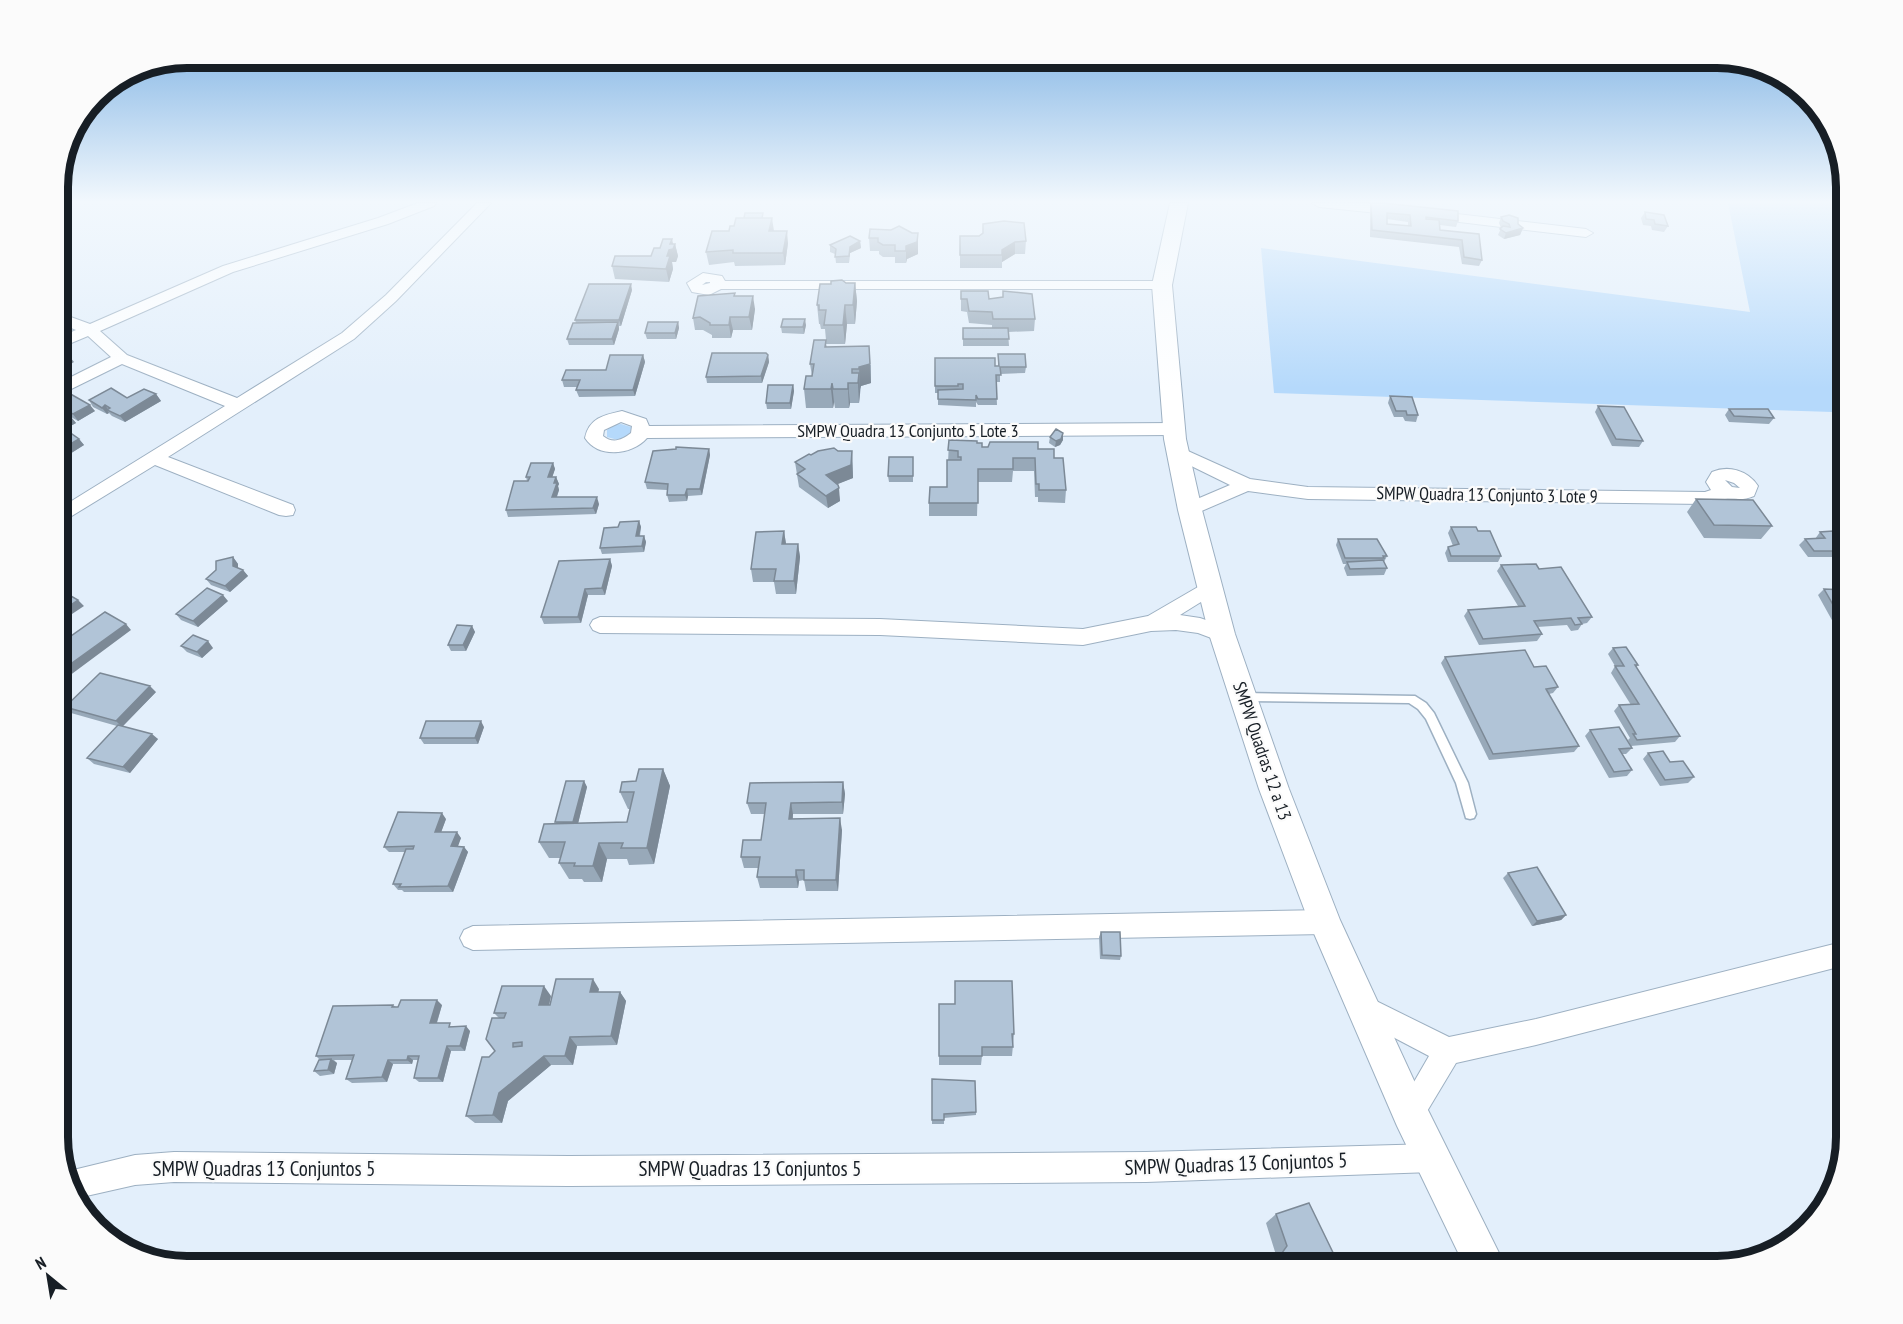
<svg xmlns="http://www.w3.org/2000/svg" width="1903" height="1324" viewBox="0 0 1903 1324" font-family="'PT Sans Narrow',sans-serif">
  <rect width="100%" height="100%" fill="#e3effb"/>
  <!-- green -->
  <path fill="#b5d9fb" d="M1728,203H1846V428L1833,412L1274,393L1261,248L1750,312Z
    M621,424L631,427L630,435L618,440L607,437V430L613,425Z"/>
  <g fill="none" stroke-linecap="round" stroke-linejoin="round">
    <!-- service casing -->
    <g stroke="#9db0c2" stroke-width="3">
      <path id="service" d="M1243,693L1415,696L1426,703L1434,713L1468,783L1476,814L1474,818L1470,819L1466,818L1456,783L1426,719L1418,709L1409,703L1243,701L1239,700L1238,697L1239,694Z"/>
    </g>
    <!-- minor casing -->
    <g stroke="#9db0c2" stroke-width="2">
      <path id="minor" d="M418,203H436L434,206L388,224L233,272L100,331L127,355L237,398L342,333L386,295L477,203H491L396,301L354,339L168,457L293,505L295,510L293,515L286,516L279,515L155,465L57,525V510L225,406L122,364L57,396V384L111,357L88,336L57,349V338L76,330L57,322V312L90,324L223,266L378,218Z
        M1312,203C1328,202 1394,201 1404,211L1397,215L1319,207Z
        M1431,211L1586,229L1593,233L1586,237L1426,218L1424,215L1426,212Z
        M703,273L722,276L725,281H1162L1169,285L1162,289H721L709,295L692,292L687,283ZM706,282H710V283L702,285Z
        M622,411L646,419L649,426L1174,423L1180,425L1183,429L1180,433L1174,435L647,438C632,455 599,459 585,438C589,418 604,415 622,411ZM621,422L632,426L631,433C622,440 613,444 603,436L604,430Z
        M1179,447L1250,479L1308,487L1705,492L1711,490L1706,482L1712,472C1728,465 1748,470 1758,486L1754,496C1743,501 1736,498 1725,499C1718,499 1711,503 1705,504L1308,499L1248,491L1190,516L1183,515L1181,510L1183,505L1230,485L1173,457L1170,453L1173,449ZM1725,480L1734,483L1740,488L1732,487Z
        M1210,580L1217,582L1220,587L1217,592L1180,615L1200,618L1229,628L1232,634L1229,640L1222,642L1198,633L1176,630L1151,631L1083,645L880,635L600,633L593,630L590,625L593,620L600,617L880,619L1083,629L1148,616Z
        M1325,910L1334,914L1338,922L1334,930L1325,934L473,950L464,946L460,938L464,930L473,926Z
        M1846,941V965L1536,1045L1456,1063L1420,1123L1410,1127L1400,1123L1396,1113L1429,1056L1353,1016L1349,1007L1353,998L1362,994L1449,1037L1536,1019Z
        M1432,1144L1442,1148L1446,1158L1442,1168L1432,1172L1146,1182L569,1186L174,1182L135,1185L73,1199L65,1172L135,1155L174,1152L569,1156L1146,1152Z"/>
    </g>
    <!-- tertiary casing -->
    <g stroke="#9db0c2" stroke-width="2">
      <path id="tertiary" d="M1170,203H1188L1172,285L1186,439L1202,510L1235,634L1289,789L1340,920L1423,1100L1506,1267H1465L1397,1126L1309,922L1259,789L1209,634L1178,510L1164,439L1152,285Z"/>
    </g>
    <!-- service -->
    <use href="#service" fill="#fff" fill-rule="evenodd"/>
    <!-- minor -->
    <use href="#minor" fill="#fff" fill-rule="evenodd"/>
    <!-- tertiary -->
    <use href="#tertiary" fill="#fff" fill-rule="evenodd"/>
  </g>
  <!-- wall -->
  <path fill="#98a9b9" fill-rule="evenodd" d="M1370,203H1383L1458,221L1456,227L1440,225V230L1479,234L1482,260L1479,266L1462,264L1459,247L1370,237ZM1387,219L1408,222V226L1387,224Z
    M1645,212L1668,226L1664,232L1652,230L1651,226L1643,225L1641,218Z
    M1501,217L1518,224L1523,228L1520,235L1504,239L1498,235L1501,228L1499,223Z
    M763,218L774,231L788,243L785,265L735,266L734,262L709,265L706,252L734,226Z
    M870,229L918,254L907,259L906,263H895V257H883L879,254V251H870L869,238Z
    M960,236H979L1026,241L1025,254H1015L1002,262V268H960Z
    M860,241L861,248L850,253L849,263H836L835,254L830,252V245Z
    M673,244H675L678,256L676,262H672L673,269L669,282L615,279L612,266L651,256L660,248Z
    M846,283H855L857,301L855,324H847L845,344H826L827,347L871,365V383L861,386L859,403H850L849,408H835L834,402L833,408H806L804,389L812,376L810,364L826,340L825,329H821L820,324H819L817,305L831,284Z
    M632,290L621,326H619V329L614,345H569L567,339L576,323L575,320Z
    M961,291L989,299L1035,319L1034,331L1008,332L1009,346H963V328H992V325L969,323L967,312L961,311Z
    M735,296L755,309L752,330H733L731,338H712V335L703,330H695L693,318Z
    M678,322L679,328L676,339H647L645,333Z
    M806,325L804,334L782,333L781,327Z
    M998,354L1026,367L1025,373L1000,374V382H996L997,405H978L976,402V407L938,405V393H935V358L998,366Z
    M643,355L645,362L635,396L579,397L576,390L578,387H564L562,380L606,370Z
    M768,355L769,362L762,383H707L706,377Z
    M793,385L794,391L791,409H767L766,403Z
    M156,394L161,401L125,422L112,416L109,413L107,414L93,407L89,400L127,398Z
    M1390,396L1418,415L1416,422L1405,421L1403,417H1394L1388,403Z
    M57,398L95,411L78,421L71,417L76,423L59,432L64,435L79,439L84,445L57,462Z
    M1598,406L1643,441L1639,447L1612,446L1595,412Z
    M1729,409L1774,418L1769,424L1729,422L1725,415Z
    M1063,433V440L1060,445L1055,447L1049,443L1050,437Z
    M949,440L977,443L982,447L1038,449L1054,458L1066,490L1065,503L1038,502V497H1035L1034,471H1013L1012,482H978L977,516H929V503L947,487Z
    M709,449L710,455L702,495L688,496L687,501L669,502L667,495V490L647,489L645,482Z
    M838,451H852L853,478L837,484L840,501L828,508L799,487L795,462L811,455Z
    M913,457V482H889L888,476Z
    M553,463L555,469L552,477H556L559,484L558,486L559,490L557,497L599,504L596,514L508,517L506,510L527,481L526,477Z
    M1696,499L1772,526L1761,539L1704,538L1687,512Z
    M639,521L641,527L640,536H644L646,542L644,552L602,554L600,548L618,527Z
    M1451,527L1478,531L1501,556L1498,562H1448L1445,553L1448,547L1453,546L1448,533Z
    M784,531L786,544H798L800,557L796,594H776L774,582H753L751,569Z
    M1820,532L1846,548V553L1842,557H1808L1799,545L1805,539H1815Z
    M1338,539L1387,556L1384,562L1387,568L1384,575L1347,576L1344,568L1346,564H1343L1336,545Z
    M233,557L238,564V568L243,570L248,576L230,592L211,585L206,579Z
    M610,559L612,566L605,595H588L581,623L544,624L541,617Z
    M1501,565L1539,569L1592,617L1587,623L1582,624L1578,630L1571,631L1567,625L1537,627L1542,634L1537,641L1479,645L1464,616L1468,610L1518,606L1497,571Z
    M1824,589L1846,590V623L1833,622L1818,595Z
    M228,601L198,627L181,620L176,614Z
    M472,626L475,632L466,651H451L448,645Z
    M181,646L213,648L202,658L187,652Z
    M1613,648L1638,665L1636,668L1680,736L1675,742L1631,746L1628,740L1630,738L1614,711L1619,705H1631L1611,673L1615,666L1608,654Z
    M1445,657L1534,667L1558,687L1553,693L1549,694L1579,746L1574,752L1489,760L1441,663Z
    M156,692L123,726L158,739L130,773L94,764L87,758L117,726L71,713L65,707Z
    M484,727L478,744H424L420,738Z
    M1590,730L1632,748L1626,754H1622L1632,770L1627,776L1609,778L1585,736Z
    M1648,753L1670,762L1694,777L1688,783L1660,786L1643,759Z
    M663,769L670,786L654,864L629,865L627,859H607L602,882H584L582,879H569L559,863L560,858H549L539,842L556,823L555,822L584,781L587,787L578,823L627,822L630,809H628L620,792L636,781Z
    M843,782L845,794L843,814H793V819L842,830L838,891H806L804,880L799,881L798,888H760L757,877L758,868H744L741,857L761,840L765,814H751L747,803Z
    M446,819L441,832L461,838L457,846L464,847L468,852L453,892H404L402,890H398L393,884L405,852H389L384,847Z
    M1508,873L1566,915L1561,920L1532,926L1503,878Z
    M1101,932L1121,956L1120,960L1100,959L1099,937Z
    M599,989L598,992H620L626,1001L617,1045L577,1046L573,1065H551L508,1101L502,1123H475L466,1116L489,1057L495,1051L499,1018L494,1013L551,996L549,1005Z
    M939,1004L1014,1034L1012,1056H982L981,1065H939Z
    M393,1005L396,1007L442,1005L437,1023L470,1031L465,1051H451L443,1082H419L414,1078L418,1060H413L412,1064H393L387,1082L352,1083L346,1079L352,1060H334L337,1063L334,1074L320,1076L314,1071L320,1060L316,1056Z
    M932,1079L976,1112V1115L944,1118V1124H932Z
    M1276,1214L1340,1267H1232L1239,1261L1272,1259L1275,1257L1276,1255L1266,1223Z"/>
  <!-- shaded-wall -->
  <path fill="#7c8996" d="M772,218L774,231H769Z
    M1523,228L1520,235L1504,239L1506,233Z
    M787,231L788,243L785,265L783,253Z
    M918,233V254L907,259L906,263V246Z
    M672,239L674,248L675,244L678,256L676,262H672L673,269L669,282L666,269L667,256Z
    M860,241L861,248L850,253L849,263L850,247Z
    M1015,242V254L1002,262V250Z
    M855,283L857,301L855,324L853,305Z
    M631,284L632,290L621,326L619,320Z
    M753,296L755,309L752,330L749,317Z
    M845,305L847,324L845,344L843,325Z
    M730,317L733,330L731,338L729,325Z
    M805,319L806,325L804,334L803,327Z
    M618,322L619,329L614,345L612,339Z
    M678,322L679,328L676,339L675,333Z
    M869,346L871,383L861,386L860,389L859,367Z
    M643,355L645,362L635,396L633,390Z
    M768,355L769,362L762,383L761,376Z
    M69,356L74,362L57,373V363Z
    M859,373L860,392L859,403L858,383Z
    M832,383L834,402L833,408L831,389Z
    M848,383L850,403L849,408L848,389Z
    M793,385L794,391L791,409L790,403Z
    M156,394L161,401L125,422L120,416Z
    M90,405L95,411L78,421L73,414Z
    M105,405L110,412L107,410L109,413L107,414L102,408Z
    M70,416L76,423L58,433L57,432V424Z
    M1063,433V440L1060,445L1055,447L1056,441Z
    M79,439L84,445L57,462V452Z
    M709,449L710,455L702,495L700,489Z
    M852,451L853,478L828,488L826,475Z
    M553,463L555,469L550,484L548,477Z
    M556,477L559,484L558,486L559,490L554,504L552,497L554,483Z
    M839,488L840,501L828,508L826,496Z
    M687,489L688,496L687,501L685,495Z
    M597,497L599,504L596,514L593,508Z
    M639,521L641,527L638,542L636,536Z
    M784,531L786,544H782Z
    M644,536L646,542L644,552L642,546Z
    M798,544L800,557L796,594L794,581Z
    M233,557L238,564V573L233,566Z
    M610,559L612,566L605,595L602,588Z
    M243,570L248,576L230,592L225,586Z
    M585,589L588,595L581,623L578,617Z
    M223,595L228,601L198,627L193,621Z
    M78,600L84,606L57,624V614Z
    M126,624L131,630L65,679L58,673Z
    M472,626L475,632L466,651L463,645Z
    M208,641L213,648L202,658L197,652Z
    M150,686L156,692L122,727L116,721Z
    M481,721L484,727L478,744L475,738Z
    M152,734L158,739L130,773L123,767Z
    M663,769L670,786L654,864L647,848Z
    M584,781L587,787L577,828L573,822Z
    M843,782L845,794L843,814L842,802Z
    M791,803L793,814L791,830L789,819Z
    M442,813L446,819L439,838L435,832Z
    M840,818L842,830L838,891L836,880Z
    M457,832L461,838L456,852L451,846Z
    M599,843L607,859L602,882L593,866Z
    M464,847L468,852L453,892L448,886Z
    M796,870L799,881L798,888L796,877Z
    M1566,915L1561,920L1532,926L1537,921Z
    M593,979L599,989L596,1001L590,992Z
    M544,986L551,996L547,1014L539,1005Z
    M620,992L626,1001L617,1045L611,1036Z
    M437,1000L442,1005L435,1028L430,1023Z
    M466,1026L470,1031L465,1051L460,1046Z
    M570,1037L577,1046L573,1065L565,1056Z
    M447,1046L451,1051L443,1082L438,1078Z
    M408,1056L413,1060L412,1064L407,1060Z
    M544,1056L551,1065L508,1101L502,1123L493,1115L499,1093Z
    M331,1059L337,1063L334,1074L328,1070Z
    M388,1060L393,1064L387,1082L382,1077Z"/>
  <!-- building -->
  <path fill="#b1c4d7" stroke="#7c8996" stroke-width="1.5" fill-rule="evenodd" d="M1371,203H1383L1458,211V221L1426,217V219L1439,220L1440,230L1479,234L1482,260L1464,257L1462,240L1372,230ZM1387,213L1410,215L1411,226L1387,224Z
    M1645,212L1664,215L1668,226L1655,224L1654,220L1646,219Z
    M745,213H763L762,218H744Z
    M1509,215L1518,218V224L1523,228L1506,233L1500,229L1503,226L1510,227L1509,224L1503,221L1501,217Z
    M736,218H772L769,231H787L783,253H733V250L706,252L712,231H729L730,226H734Z
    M1004,221L1024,223L1026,241L1015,242L1002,250V255H960V236H979L983,233V224Z
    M899,226L912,233H918L917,242L906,246V251H895V245H883L878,242V238H869L870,229L891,230Z
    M850,236L860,241L850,247L849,256L835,257L836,249L830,245Z
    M663,239H672L670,244H675L673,249L669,250L667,256H670L666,269L612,266L615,256H651L654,248H660Z
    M842,280L846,283H855L853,305H845L843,325H824L826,310H819V305H817L820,284H831V281Z
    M589,284H631L619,320H575Z
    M961,291H988L989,299L1003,297V291L1032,294L1035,319H993L992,312L969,311L967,299H961Z
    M735,293L734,296H753L749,317H730L729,325H710V323L700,317L693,318L698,296Z
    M783,319H805L803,327H781Z
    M618,322L612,339H567L573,323Z
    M648,322H678L675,333H645Z
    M963,328H1008L1009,339H963Z
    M814,340H826L825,347L869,346L870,364L859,367V369H852V373H859L858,383H848V389H833L832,383L831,389H804L806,376H812L814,364H810Z
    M57,351L69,356L57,363Z
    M712,353H766L768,355L761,376L706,377Z
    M998,354H1025L1026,367H1000L1001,375H996L997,399H978L976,395V400L938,399V390L963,389V384H958V386H935V358H995V366H999Z
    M610,355H643L633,390H576L580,380H562L566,370H606Z
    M768,385H793L790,403H766Z
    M111,388L127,398L144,389L156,394L120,416L107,410L110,408L105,405L102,408L89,400Z
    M67,392L90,405L73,414L57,406V398Z
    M1390,396L1412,397L1418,415H1407L1406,411H1396Z
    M1598,406L1624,407L1643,441L1616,439Z
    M57,409L70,416L57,424Z
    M1729,409H1768L1774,418L1734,416Z
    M1056,429L1063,433L1061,439L1056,441L1050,437Z
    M57,431L64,435L69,432L79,439L57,452Z
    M949,440L977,441V443H982V447H988L990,442H1038V449H1054V458H1063L1066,490H1039V484H1036L1035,458H1013V469H978V503H929L930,487H947V460H961V457H958V451L948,450Z
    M676,447L709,449L700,489H687L685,495H667L668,484L645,482L653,451L676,449Z
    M834,448L838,451H852L851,465L826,475L838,485L839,488L826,496L797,474L805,469L795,462L809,454L811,455L818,451Z
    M889,457H913V476H888Z
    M531,463H553L548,477H556L554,483H557L552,497H597L593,508L506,510L514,481H528L530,477H526Z
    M1696,499L1753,500L1772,526L1714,525Z
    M639,521L636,536H644L642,546L600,548L604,528L618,527L620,522Z
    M1451,527H1476L1478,531H1490L1501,556H1451L1448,547L1459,544Z
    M784,531L782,544H798L794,581H774L776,569H751L756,532Z
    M1833,531L1846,548V551H1814L1805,539L1825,538L1820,532Z
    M1338,539H1377L1387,556H1383L1384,558H1345Z
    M233,557V566L243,570L225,586L206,579L216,570V561Z
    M610,559L602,588L585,589L578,617H541L559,561Z
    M1383,560L1387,568L1350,569L1347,562Z
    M1536,564L1539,569L1561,567L1592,617L1578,618L1582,624L1575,625L1571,618L1534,621L1542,634L1483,639L1468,610L1525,606L1501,565Z
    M57,588L78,600L57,614Z
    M207,588L223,595L193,621L176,614Z
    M1824,589L1846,590V616L1839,615Z
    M105,612L126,624L58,673L57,672V646Z
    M457,625L472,626L463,645H448Z
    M193,635L208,641L197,652L181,646Z
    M1626,647L1638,665H1635L1680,736L1637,740L1633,734H1636L1619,705L1639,704L1615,666H1624L1613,648Z
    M1525,650L1534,667L1546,666L1558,687L1546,689L1579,746L1493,754L1445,657Z
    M100,673L150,686L116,721L65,707Z
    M426,721H481L475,738H420Z
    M118,725L152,734L123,767L87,758Z
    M1619,727L1632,748L1619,749L1632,770L1614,772L1590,730Z
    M1663,751L1670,762L1683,761L1694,777L1665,780L1648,753Z
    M639,769H663L647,848H621L623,843H599L593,866H574L575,863H559L565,842H539L544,824L627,822L634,792H620L622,782L636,781Z
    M566,781H584L573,822H555Z
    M843,782L842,802L791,803L789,819L840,818L836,880H804V870H796V877H757L760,857H741L743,840H761L763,826L766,803H747L750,783Z
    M398,812L442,813L435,832H457L451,846L464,847L448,886L399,887L401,884H393L406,849H413L414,846L384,847Z
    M1537,867L1566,915L1537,921L1508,873Z
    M1101,932H1120L1121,956L1102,955Z
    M556,979H593L590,992H620L611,1036L570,1037L565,1056H544L499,1093L493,1115L466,1116L482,1057H489L495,1051L486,1039L492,1018H504L506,1013H494L502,986H544L539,1005H550ZM522,1042V1046L513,1047V1043Z
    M955,981H1012L1014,1034H1012L1013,1047H982V1056H939V1004H955Z
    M401,1000H437L430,1023H450L449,1027L466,1026L460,1046H447L438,1078H414L419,1056H408L407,1060H388L382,1077L346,1079L354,1055L316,1056L333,1006L393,1005L392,1007H398Z
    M331,1059L328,1070L314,1071L319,1060Z
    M932,1079L975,1081L976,1112L944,1114V1120H932Z
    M1309,1203L1340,1267H1241L1239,1261L1261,1253L1266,1259H1272L1282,1253L1287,1246L1276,1214Z"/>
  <!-- sky -->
  <linearGradient id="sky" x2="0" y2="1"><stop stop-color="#6fa9e0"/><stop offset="0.52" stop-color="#f2f8fd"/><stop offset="1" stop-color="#f2f8fd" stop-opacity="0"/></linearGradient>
  <rect width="1903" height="388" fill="url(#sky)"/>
  <g text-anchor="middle" stroke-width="4.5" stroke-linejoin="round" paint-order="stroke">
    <!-- street labels -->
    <g font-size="18" fill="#171e25" stroke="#fbfbfb">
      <text x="908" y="437">SMPW Quadra 13 Conjunto 5 Lote 3</text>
      <text transform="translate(1487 495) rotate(1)" y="6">SMPW Quadra 13 Conjunto 3 Lote 9</text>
      <text transform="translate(1262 751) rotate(71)" y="6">SMPW Quadras 12 a 13</text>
    </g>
    <!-- near-street labels -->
    <g font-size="21" fill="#171e25" stroke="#fbfbfb">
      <text transform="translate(1236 1164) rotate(-2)" y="7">SMPW Quadras 13 Conjuntos 5</text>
      <text x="264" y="1176">SMPW Quadras 13 Conjuntos 5</text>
      <text x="750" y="1176">SMPW Quadras 13 Conjuntos 5</text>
    </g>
  </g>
  <!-- crop -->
  <path d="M0 0H1903V1324H0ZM187 68H1717A119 119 0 0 1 1836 187V1137A119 119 0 0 1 1717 1256H187A119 119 0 0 1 68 1137V187A119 119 0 0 1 187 68Z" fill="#fbfbfb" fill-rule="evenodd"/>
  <path fill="none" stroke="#171e25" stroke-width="8" d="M187 68H1717A119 119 0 0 1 1836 187V1137A119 119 0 0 1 1717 1256H187A119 119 0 0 1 68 1137V187A119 119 0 0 1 187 68Z"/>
  <!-- north arrow -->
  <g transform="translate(48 1276) rotate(330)" stroke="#fbfbfb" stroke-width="4.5" paint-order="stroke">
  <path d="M0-4.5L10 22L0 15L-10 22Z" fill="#171e25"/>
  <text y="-9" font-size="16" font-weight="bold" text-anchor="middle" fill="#171e25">N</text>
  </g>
</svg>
